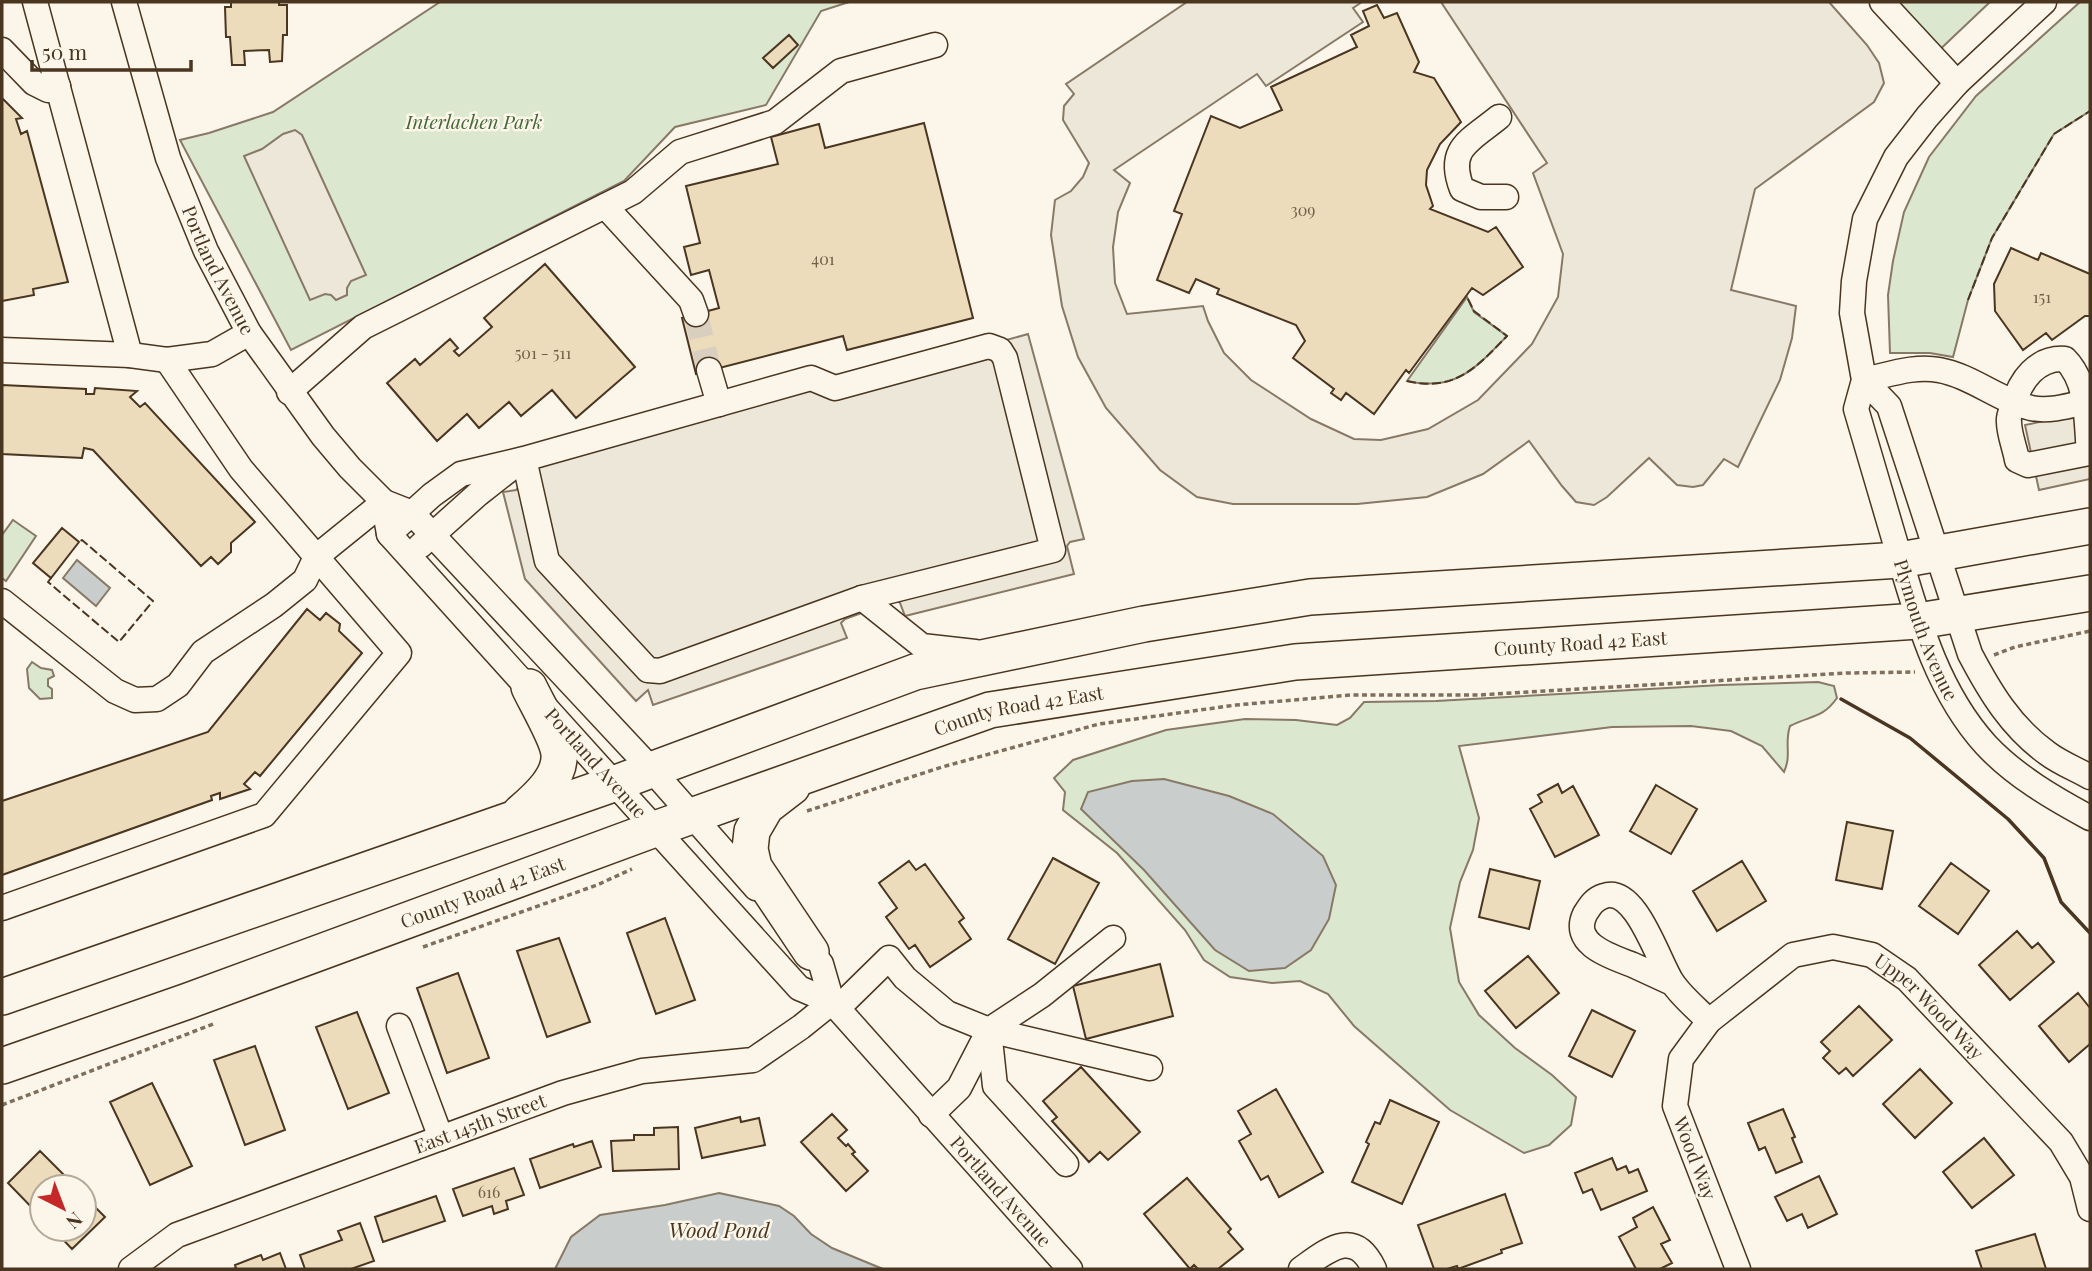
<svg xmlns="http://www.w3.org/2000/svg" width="2092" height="1271" viewBox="0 0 2092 1271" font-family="'Playfair Display',serif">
  <rect width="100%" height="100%" fill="#fbf6e9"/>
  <!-- green -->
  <path fill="#dce7d0" stroke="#887966" stroke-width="2" d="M440,2H849L821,11L766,105L675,127L624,181L291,350L180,140L209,133L273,112Z
    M1882,2H1990L1933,56Z
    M2080,2H2090V111L2054,134L1992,238L1968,300L1953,357L1930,353H1890L1888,295L1893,261L1904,212L1929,157L1976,96Z
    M1467,297L1474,312L1507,336C1476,368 1455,392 1407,381Z
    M13,520L36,536L6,581L2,578V535Z
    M32,662L41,668L52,670L54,676L48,679V686L52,689V698L40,699L29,688L27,669Z
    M1818,682L1834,686L1837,698C1822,719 1811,715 1790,726C1784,744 1792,754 1784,772L1762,746L1731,731L1691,726L1612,727L1459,746L1479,818L1473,850L1460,882L1450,928L1459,982L1479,1015L1515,1048L1552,1075L1576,1097L1571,1125L1549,1145L1524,1153L1450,1110L1354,1026L1328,994L1300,981L1272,983L1230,977L1204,960L1185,930L1117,853L1063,810L1065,792L1054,778L1073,760L1166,730L1245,719L1296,720L1337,725L1350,718L1364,702L1436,701L1721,685Z"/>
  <!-- parking -->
  <path fill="#ede7d9" stroke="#887966" stroke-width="2" d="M1187,2H1362L1353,8L1363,22L1266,86L1257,74L1114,170L1130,183L1118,212L1113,247L1115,283L1127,314L1203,306L1208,321L1224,353L1251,380L1311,419L1354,439L1381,440L1428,429L1478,400L1532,344L1558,297L1563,254L1533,173L1547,163L1441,2H1829L1867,45L1879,63L1884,83L1874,102L1755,189L1731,290L1796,306L1792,338L1780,380L1738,467L1724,459L1703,485L1693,487L1677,485L1649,458L1607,497L1594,505L1576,502L1562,486L1529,441L1483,474L1427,497L1357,504H1233L1197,497L1160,470L1106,408L1078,357L1062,306L1051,235L1055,200L1071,191L1083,177L1089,163L1063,120L1064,106L1074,94L1066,84Z
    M295,130L302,135L366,275L351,281L347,288V295L336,300L331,295L325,294L310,300L244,156L262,149L283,134Z
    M1028,334L1084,539L1070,542L1067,546L1074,574L905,616L900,603L897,601L889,603L845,619L841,623L847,638L653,705L648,690L636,701L525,579L503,492L516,490L519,486L524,459L811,378L835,388Z
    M2090,412V479L2039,490L2025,425Z"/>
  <!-- water -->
  <path fill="#c9cecd" stroke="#887966" stroke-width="2" d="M77,560L110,588L96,606L63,578Z
    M1164,779L1229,796L1273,814L1323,856L1336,885L1329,919L1311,950L1285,968L1249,971L1215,950L1144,870L1081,809L1088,792L1132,781Z
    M719,1193L779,1206L794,1216L811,1234L832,1248L883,1269H555L571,1237L600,1215L665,1205Z"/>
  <!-- building -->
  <path fill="#ecdcbc" stroke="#4a3520" stroke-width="2" d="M231,2H279V5H287V35H283L282,61L270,62L269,50L244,51L245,65H232L230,37H226L225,7H231Z
    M1377,5L1384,18L1397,13L1419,62L1414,72L1434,78L1461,122L1440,144L1427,170L1426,185L1433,206L1430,209L1488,232L1496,227L1523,267L1483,295L1472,288L1409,373L1406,370L1374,414L1346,393L1341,400L1331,393L1334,389L1293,358L1305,341L1296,325L1217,294L1219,289L1196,279L1189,293L1157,280L1182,214L1174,211L1211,116L1240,128L1282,110L1271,87L1357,47L1351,35L1369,26L1363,11Z
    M789,35L798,45L773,68L763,58Z
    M2,98L22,118L16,119L21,134L27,131L68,282L33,289L34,295L2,301Z
    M924,123L973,318L847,350L843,336L696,374L682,318L719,308L709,270L691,275L684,247L700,243L686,186L778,164L771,137L819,124L825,148Z
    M2011,248L2038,260L2041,253L2090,274V316H2085L2052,340L2046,333L2023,350L1995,311L1994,284Z
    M545,264L635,367L576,418L552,390L521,416L509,402L479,428L467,414L437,441L387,383L415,359L420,365L450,339L458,348L454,351L459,356L492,327L484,318Z
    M2,385L86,389V394H94L95,388L137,391L130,397L140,407L145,403L255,522L231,543V552L218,564L211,557L201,566L93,450L84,448L82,458L2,454Z
    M62,528L79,542L51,578L33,563Z
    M307,609L320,620L326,613L340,624L339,631L362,653L260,776L255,772L244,784L250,789L220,799V793L211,796L212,800L2,875V801L208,732Z
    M1558,784L1562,793L1573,786L1599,835L1555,857L1530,809L1542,802L1538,795Z
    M1656,785L1697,809L1671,854L1630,831Z
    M1847,822L1893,831L1882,889L1836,880Z
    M1053,858L1099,883L1055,964L1008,939Z
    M909,861L916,870L925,864L964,918L959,922L971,939L930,967L915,945L909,949L886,917L897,908L879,883Z
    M1742,861L1766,901L1717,931L1693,891Z
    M1951,863L1989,891L1958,934L1919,906Z
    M1490,869L1540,881L1529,929L1479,917Z
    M665,918L695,1000L656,1014L627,933Z
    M2017,931L2032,948L2038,943L2054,962L2010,1000L1979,965Z
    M559,938L590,1022L547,1037L517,951Z
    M1528,956L1559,993L1516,1028L1485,991Z
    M1160,964L1173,1016L1086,1039L1073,986Z
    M458,973L489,1058L447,1073L417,988Z
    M2078,993L2090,1008V1044L2069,1062L2039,1026Z
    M1859,1006L1892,1040L1853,1076L1846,1068L1839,1074L1823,1058L1830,1051L1821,1042Z
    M1592,1010L1635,1031L1612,1077L1569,1056Z
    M357,1012L389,1093L348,1109L316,1027Z
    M255,1046L285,1130L245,1145L214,1060Z
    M1081,1067L1140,1132L1108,1160L1100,1152L1089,1162L1052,1121L1057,1117L1043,1101Z
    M1920,1069L1952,1103L1915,1138L1883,1104Z
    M152,1083L192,1166L150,1185L110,1102Z
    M1276,1089L1323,1172L1279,1197L1268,1176L1261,1180L1239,1141L1251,1134L1238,1111Z
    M1390,1100L1439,1122L1402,1204L1352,1182L1369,1144L1366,1142L1375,1122L1380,1124Z
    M1783,1109L1795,1137L1792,1138L1802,1162L1776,1173L1765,1147L1759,1150L1748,1123Z
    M832,1114L847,1130L838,1138L846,1146L848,1144L855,1152L852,1154L868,1171L846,1191L801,1142Z
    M740,1117L741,1122L759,1118L765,1145L702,1158L695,1128Z
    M678,1127L679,1169L613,1171L611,1141L634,1140V1135H654V1128Z
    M1984,1138L2014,1175L1972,1208L1943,1172Z
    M592,1141L601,1167L540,1188L530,1159L573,1144L574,1147Z
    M40,1151L76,1187H42V1218L8,1183Z
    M1612,1158L1617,1170L1626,1166L1629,1173L1638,1169L1647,1191L1601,1210L1592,1189L1583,1193L1575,1173Z
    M514,1168L524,1195L506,1201L508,1209L494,1214L492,1206L463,1216L453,1189Z
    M1819,1176L1837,1214L1808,1228L1802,1214L1787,1221L1775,1197Z
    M1187,1178L1231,1229L1228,1232L1243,1249L1218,1269H1198L1194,1265L1190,1269L1144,1214Z
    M1505,1194L1522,1243L1501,1250L1502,1253L1458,1269L1457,1266L1447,1269H1434L1418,1225Z
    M84,1196L105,1217L72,1249L53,1229H84Z
    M436,1196L445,1221L383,1242L375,1217Z
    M1653,1207L1670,1240L1661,1244L1672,1263L1660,1269H1636L1619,1237L1637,1227L1633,1218Z
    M360,1223L374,1261L351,1269H305L300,1255L342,1240L338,1231Z
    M2035,1234L2046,1269H1982L1976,1251Z
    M280,1253L286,1269H233L236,1268L235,1265L261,1255L263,1260Z"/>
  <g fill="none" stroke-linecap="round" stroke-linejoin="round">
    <!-- minor-tunnel -->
    <path stroke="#d8cfc1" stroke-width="24" stroke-dasharray="24 12" stroke-linecap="butt" d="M696,314L709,370"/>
    <!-- minor casing -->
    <g stroke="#4a3520" stroke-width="27">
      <g id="minor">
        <path d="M35,2L130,355"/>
        <path id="s1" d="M124,2L168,158L206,251L249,333L323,436L350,468L384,502L412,513L652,770L756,888"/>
        <path d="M1882,2L1957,83"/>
        <path id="s2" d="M2044,2L1957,83L1927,117L1896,157L1865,219L1854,281L1852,313L1864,380L1856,409C1870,457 1884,504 1898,552C1918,620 1937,691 1986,745C2015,776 2053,798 2090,818"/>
        <path d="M2,50L34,83L48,90L58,86"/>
        <path d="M1499,117C1470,141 1446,148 1462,189L1481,197H1506"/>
        <path d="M605,206L691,300L696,314"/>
        <path d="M2,350L130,355L167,360L212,354L249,333"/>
        <path d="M709,370L719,404"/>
        <path d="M1864,380L1889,406L1970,654C1990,692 2011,727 2047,753C2060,763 2076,769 2090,777"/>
        <path d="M1864,380C1888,375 1915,365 1939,370C1972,376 1998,400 2031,408C2050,412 2072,405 2090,401"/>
        <path d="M289,392L363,327L633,192L680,152L775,122L841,71L935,45"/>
        <path d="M2089,453C2086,422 2089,383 2065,359C2037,357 2020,380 2013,406C2011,411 2008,417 2009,422C2009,434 2015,448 2017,460L2028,465L2089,453H2090"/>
        <path id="s3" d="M386,517L389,534L799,988L832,1002"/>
        <path d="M389,534L432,495L461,474L524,459L811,378L835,388L989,346L1000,350L1005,358L1053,550L862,598L660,671L648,670L547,561L524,459"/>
        <path d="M420,546L478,494L515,465"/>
        <path d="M862,598L922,646L975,652"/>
        <path d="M2,601L115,691L135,700L157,699L178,685L203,652L274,605L305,580L316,557L384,502"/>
        <path d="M2,908L264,815L399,653L241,469L167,360"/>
        <path d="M1113,938L1042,995L989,1030L1150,1068"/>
        <path id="s4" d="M800,939L821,964L832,1002L1070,1269"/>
        <path d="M1672,983C1659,977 1646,971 1633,965C1613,957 1570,945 1585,914C1590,906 1594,899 1604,896C1636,885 1658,961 1672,982C1681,996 1697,1009 1709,1021"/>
        <path d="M838,1008L889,958L905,978L947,1013L989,1030"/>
        <path d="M399,1026L441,1138"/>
        <path d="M989,1030L995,1086L1066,1164"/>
        <path d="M931,1115L959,1088L989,1030"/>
        <path id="s5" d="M131,1269L177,1235L563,1093L642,1071L753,1060L801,1027L832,1002"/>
        <path d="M1301,1269C1328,1250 1354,1227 1374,1269"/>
        <path id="s6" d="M1738,1269L1675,1106L1681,1059L1709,1021L1793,955L1833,947L1872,955L1907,979L2061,1142L2082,1177L2090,1209"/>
      </g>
    </g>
    <!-- highway casing -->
    <g stroke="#4a3520" stroke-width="38">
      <g id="highway">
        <path d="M792,787L766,807L752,831L750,849L754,867L811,952"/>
        <path d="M520,813C536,799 561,778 559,754C558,739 536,702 529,687"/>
        <path d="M2,997L616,783L915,672L1144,624L1310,597L1900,560L2090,526"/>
        <path id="s7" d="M2,1066L188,1001L655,829L990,710L1295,662L1918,621L2090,593"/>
      </g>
    </g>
    <!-- path -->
    <path stroke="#7f6f5c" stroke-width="3.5" stroke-dasharray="5 3.5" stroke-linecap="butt" d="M1994,655L2015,647L2090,631
      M807,811L942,767L1099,724L1236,705L1350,695H1479L1846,673L1915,672
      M423,947L597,885L632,869
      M2,1105L216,1023"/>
    <!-- minor -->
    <use href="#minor" stroke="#fbf6e9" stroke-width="24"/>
    <!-- highway -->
    <use href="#highway" stroke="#fbf6e9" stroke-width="35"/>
    <!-- fence -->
    <path stroke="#4a3520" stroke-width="2" stroke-dasharray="9 3.5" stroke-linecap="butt" d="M1968,300L1992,238L2054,134L2090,111
      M1407,381C1455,392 1476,368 1507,336L1474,311L1467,297
      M51,578L48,582L119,642L153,601L82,540L79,542"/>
    <!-- wall -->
    <path stroke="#4a3520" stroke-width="3.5" d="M1841,699L1910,738L2008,819L2044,858L2061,902L2090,933"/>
  </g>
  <g text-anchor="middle" stroke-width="5" stroke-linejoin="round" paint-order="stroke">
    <!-- number labels -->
    <g font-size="16" fill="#725f47">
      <text x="1303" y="216">309</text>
      <text x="823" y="265">401</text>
      <text x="2042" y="303">151</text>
      <text x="543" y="359">501 - 511</text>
      <text x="489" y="1198">616</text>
    </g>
    <!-- park labels -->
    <g font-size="19" font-style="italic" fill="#436837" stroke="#fbf6e9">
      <text x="474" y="129">Interlachen Park</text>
    </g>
    <!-- street labels -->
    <g font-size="19" fill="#4a3520" stroke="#fbf6e9">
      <text dy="7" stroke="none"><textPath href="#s1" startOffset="285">Portland Avenue</textPath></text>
      <text dy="7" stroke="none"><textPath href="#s2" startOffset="709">Plymouth Avenue</textPath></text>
      <text dy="7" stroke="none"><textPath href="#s7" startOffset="1645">County Road 42 East</textPath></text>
      <text dy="7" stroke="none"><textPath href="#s7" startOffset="1078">County Road 42 East</textPath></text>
      <text dy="7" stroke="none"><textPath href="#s3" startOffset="326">Portland Avenue</textPath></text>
      <text dy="7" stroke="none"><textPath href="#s7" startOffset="511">County Road 42 East</textPath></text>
      <text dy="7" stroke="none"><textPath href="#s6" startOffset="534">Upper Wood Way</textPath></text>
      <text dy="7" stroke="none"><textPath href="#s5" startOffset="380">East 145th Street</textPath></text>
      <text transform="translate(1695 1158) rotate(69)" y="7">Wood Way</text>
      <text dy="7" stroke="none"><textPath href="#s4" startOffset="326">Portland Avenue</textPath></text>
    </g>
    <!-- water labels -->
    <g font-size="21" font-style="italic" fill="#4a3520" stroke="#fbf6e9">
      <text x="719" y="1238">Wood Pond</text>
    </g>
  </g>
  <!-- border -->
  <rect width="2092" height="1271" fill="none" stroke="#4a3520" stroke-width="7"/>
  <!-- north arrow -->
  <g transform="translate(63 1208) rotate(138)"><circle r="33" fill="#fbf6e9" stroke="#b4a999" stroke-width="2"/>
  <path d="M0-5L12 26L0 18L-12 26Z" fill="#c62828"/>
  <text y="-10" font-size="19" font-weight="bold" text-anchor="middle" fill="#4a3520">N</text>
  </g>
  <!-- scale -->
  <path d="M32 60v10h159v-10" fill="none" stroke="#4a3520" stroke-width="3.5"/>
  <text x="42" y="60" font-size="21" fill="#4a3520" stroke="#fbf6e9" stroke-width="5" paint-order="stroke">50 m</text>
</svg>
